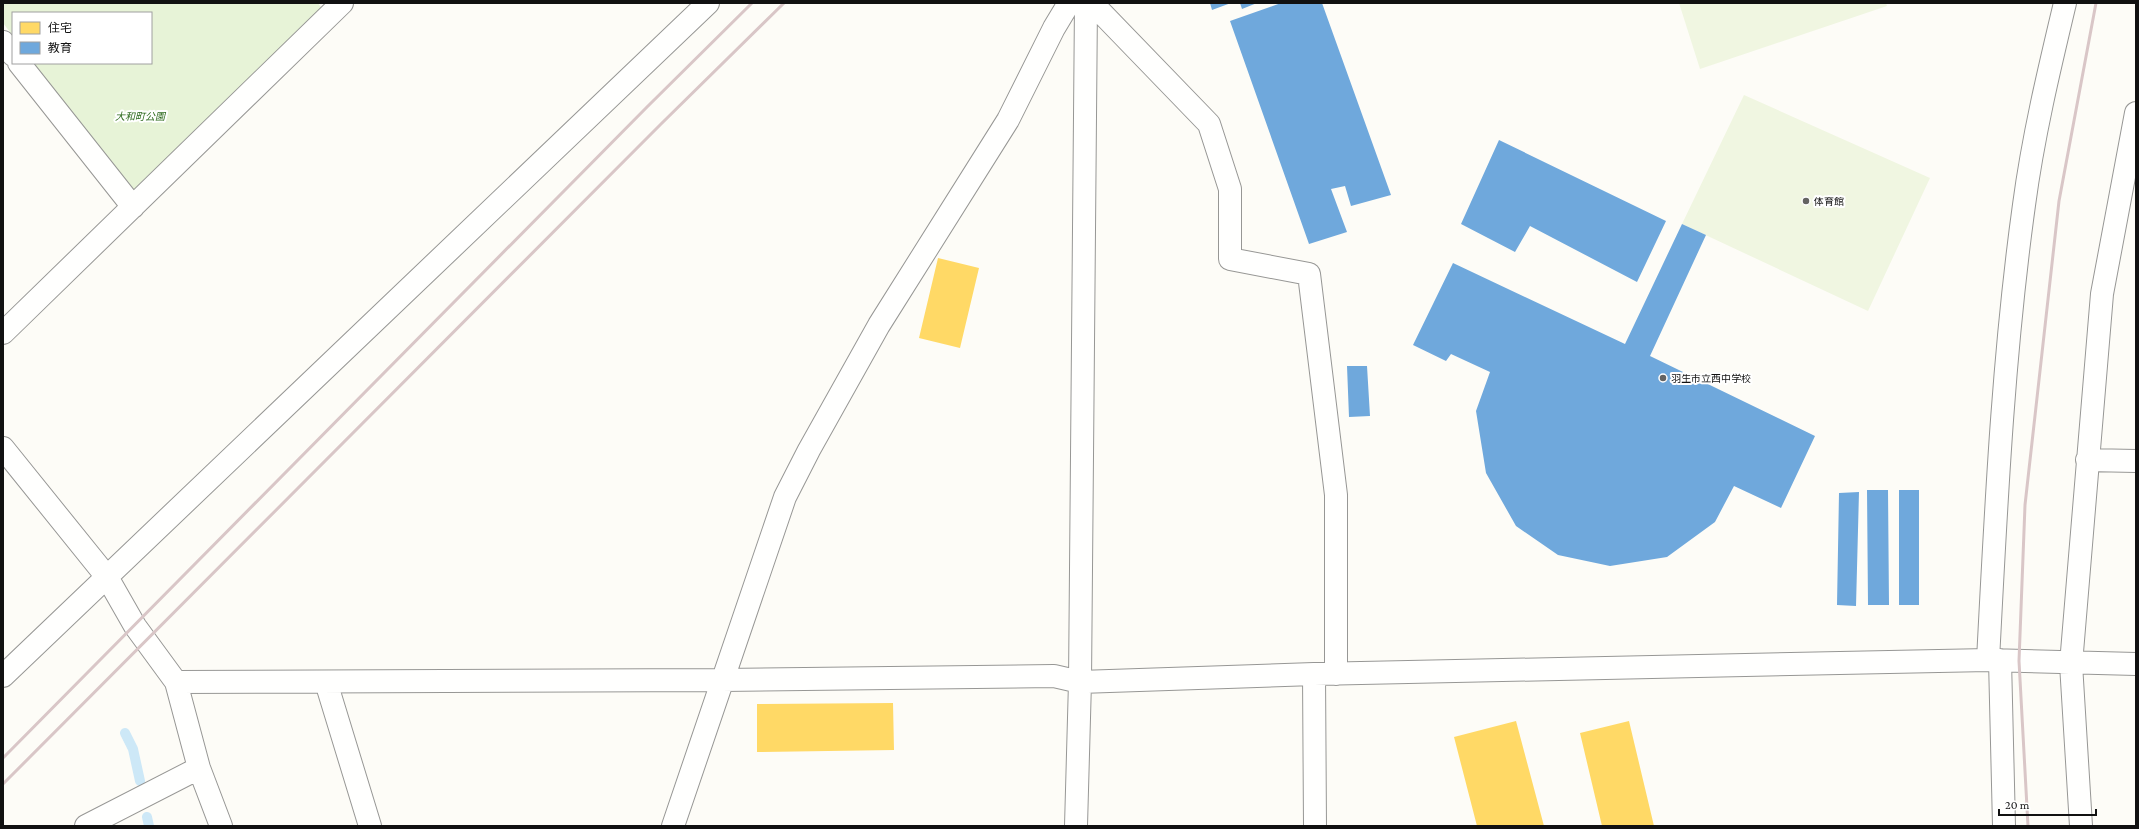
<svg xmlns="http://www.w3.org/2000/svg" width="2139" height="829" viewBox="0 0 2139 829" font-family="'Crimson Pro','Noto Sans JP',serif">
  <rect width="100%" height="100%" fill="#fdfcf7"/>
  <!-- green -->
  <path fill="#e7f3d7" d="M3,3H318L323,10L135,195L33,63H151V13H13V36L3,23Z"/>
  <!-- pitch -->
  <path fill="#f0f6e1" d="M1679,3H1886L1887,6L1700,69Z
    M1744,95L1930,178L1868,311L1682,224Z"/>
  <!-- homes -->
  <path fill="#ffd966" d="M938,258L979,268L960,348L919,338Z
    M893,703L894,750L757,752V704Z
    M1516,721L1544,826H1477L1454,737Z
    M1629,721L1654,826H1602L1580,733Z"/>
  <!-- schools -->
  <path fill="#6fa8dc" d="M1210,3H1231L1212,10Z
    M1240,3H1257L1242,9Z
    M1281,3H1322L1391,195L1351,206L1345,186L1331,189L1347,232L1309,244L1230,21Z
    M1499,140L1666,221L1637,282L1530,226L1515,252L1461,224Z
    M1682,224L1706,235L1650,356L1815,436L1781,508L1734,486L1715,522L1667,557L1610,566L1558,555L1516,526L1486,473L1476,411L1490,372L1451,354L1446,361L1413,345L1453,263L1625,344Z
    M1347,366H1367L1370,416L1349,417Z
    M1867,490H1888L1889,605H1868Z
    M1899,490H1919V605H1899Z
    M1859,492L1856,606L1837,605L1839,493Z"/>
  <g fill="none" stroke-linecap="round" stroke-linejoin="round">
    <!-- stream -->
    <path stroke="#cde8f7" stroke-width="10" d="M125,733L133,749L140,781
      M147,817L149,826"/>
    <!-- minor casing -->
    <g stroke="#979795" stroke-width="24">
      <path id="minor" d="M1092,3L1209,124L1230,189V259L1309,274L1336,495V674
        M3,42L13,55
        M19,63L133,207
        M3,333L342,3
        M3,448L107,577L135,626L176,682L199,768L221,826
        M2087,460L2136,461
        M1988,660C1996,508 2003,356 2024,205C2033,137 2049,70 2065,3
        M2000,660L2004,826
        M1314,674L1315,826
        M3,676L708,3
        M176,682L722,680L1054,676L1080,682L1314,674L1988,660L2136,664
        M326,682L370,826
        M86,826L199,768
        M673,826L785,497L809,450L879,325L1008,120L1054,28L1069,3
        M1076,826L1080,682L1086,3
        M2081,826L2071,664L2102,294L2136,113"/>
    </g>
    <!-- minor -->
    <use href="#minor" stroke="#fffffe" stroke-width="22"/>
    <!-- rail -->
    <path stroke="#d9c6c7" stroke-width="3" d="M3,758L647,107L752,3
      M3,784L661,124L784,3
      M2028,826L2019,661L2025,505L2059,201L2096,3"/>
  </g>
  <!-- markers -->
  <g fill="#646362" stroke="#fff" stroke-width="1.5">
    <circle cx="1806" cy="201" r="4"/>
    <circle cx="1663" cy="378" r="4"/>
  </g>
  <g text-anchor="middle" stroke-width="4" stroke-linejoin="round" paint-order="stroke">
    <!-- park labels -->
    <g font-size="10" font-style="italic" fill="#2f6b1f" stroke="#fff">
      <text x="140" y="120">大和町公園</text>
    </g>
    <!-- poi labels -->
    <g font-size="10" fill="#111" stroke="#fff" text-anchor="start">
      <text x="1814" y="205">体育館</text>
      <text x="1671" y="382">羽生市立西中学校</text>
    </g>
  </g>
  <!-- border -->
  <rect width="2139" height="829" fill="none" stroke="#111111" stroke-width="8"/>
  <!-- legend -->
  <rect x="12" y="12" width="140" height="52" fill="#ffffff" stroke="#a0a0a0"/>
  <rect x="20" y="22" width="20" height="12" fill="#ffd966" stroke="#a0a0a0"/>
  <text x="48" y="32" font-size="12" fill="#111111">住宅</text>
  <rect x="20" y="42" width="20" height="12" fill="#6fa8dc" stroke="#a0a0a0"/>
  <text x="48" y="52" font-size="12" fill="#111111">教育</text>
  <!-- scale -->
  <path d="M1999 809v6h97v-6" fill="none" stroke="#111111" stroke-width="2"/>
  <text x="2005" y="809" font-size="12" fill="#111111" stroke="#ffffff" stroke-width="3" paint-order="stroke">20 m</text>
</svg>
